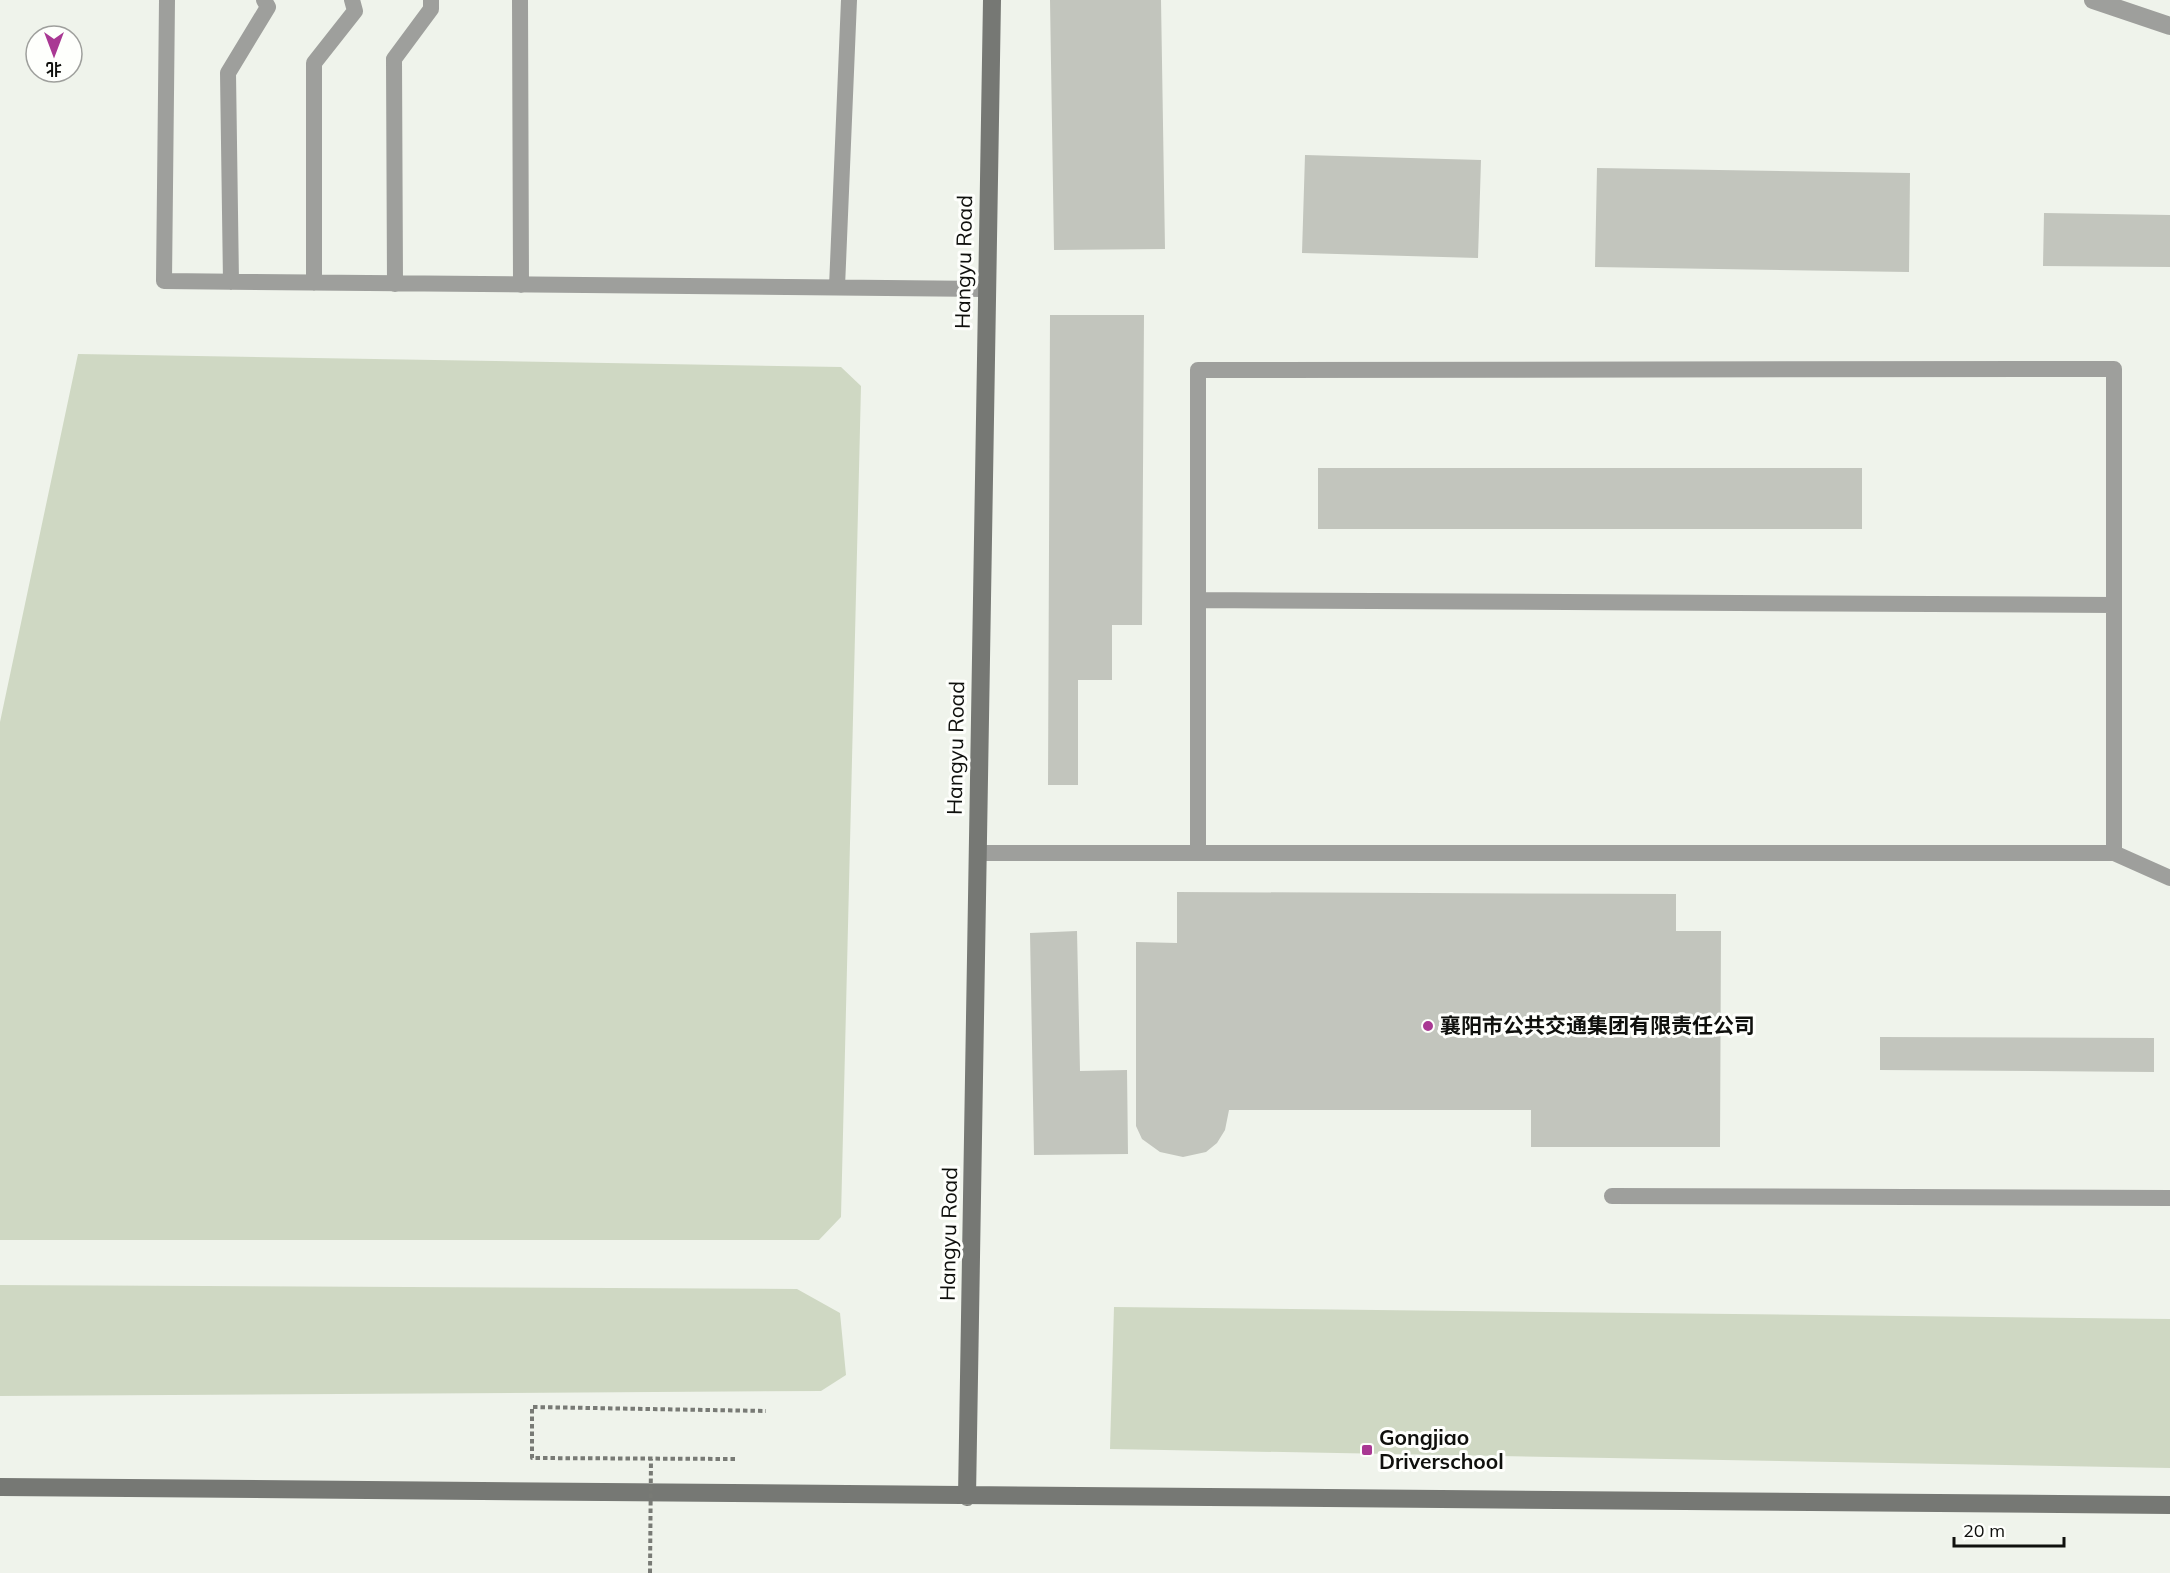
<svg xmlns="http://www.w3.org/2000/svg" width="2170" height="1573" viewBox="0 0 2170 1573" font-family="Mulish,'Noto Sans SC',sans-serif">
  <rect width="100%" height="100%" fill="#eff3eb"/>
  <!-- green -->
  <path fill="#cfd8c3" d="M78,354L841,367L861,386L841,1217L819,1240H0V722Z
    M0,1285L797,1289L840,1313L846,1375L821,1391L0,1396Z
    M1114,1307L2170,1319V1468L1110,1449Z"/>
  <!-- building -->
  <path fill="#c2c5bd" d="M1050,0H1161L1165,249L1054,250Z
    M1305,155L1481,160L1478,258L1302,253Z
    M1597,168L1910,173L1909,272L1595,267Z
    M2044,213L2170,215V267L2043,266Z
    M1050,315H1144L1142,625H1112V680H1078V785H1048Z
    M1318,468H1862V529H1318Z
    M1177,892L1676,894V931H1721L1720,1147H1531V1110H1229L1225,1130L1217,1143L1206,1152L1183,1157L1160,1152L1142,1139L1136,1126V942L1177,943Z
    M1077,931L1080,1071L1127,1070L1128,1154L1034,1155L1030,933Z
    M1880,1037L2154,1038V1072L1880,1070Z"/>
  <g fill="none" stroke-linecap="round" stroke-linejoin="round">
    <!-- path -->
    <path stroke="#787a75" stroke-width="4" stroke-dasharray="4.5 3" stroke-linecap="butt" d="M735,1459L532,1458V1407L766,1411"/>
    <!-- lane -->
    <path stroke="#9e9f9c" stroke-width="16" d="M167,0L164,281L986,289
      M520,0L521,285
      M231,282L228,73L268,7L264,0
      M314,283V63L355,11L352,0
      M395,284L394,59L431,9V0
      M837,287L849,0
      M1198,600L2114,605
      M977,853H2114V369L1198,370V853
      M2114,853L2170,878
      M1612,1196L2170,1198"/>
    <!-- street -->
    <path stroke="#9e9f9c" stroke-width="18" d="M2093,0L2170,26"/>
    <!-- secondary -->
    <path stroke="#767874" stroke-width="18" d="M0,1487L2170,1505
      M967,1497L992,0"/>
    <!-- path-bridge -->
    <path stroke="#787a75" stroke-width="4" stroke-dasharray="4.5 3" stroke-linecap="butt" d="M650,1573L651,1459"/>
  </g>
  <!-- markers -->
  <g fill="#a93893" stroke="#fefffc" stroke-width="2">
    <circle cx="1428" cy="1026" r="6"/>
    <rect x="1361" y="1444" width="12" height="12" rx="3"/>
  </g>
  <g text-anchor="middle" stroke-width="6" stroke-linejoin="round" paint-order="stroke">
    <!-- street labels -->
    <g font-size="21" fill="#0f100d" stroke="#fefffc">
      <text transform="translate(964 262) rotate(-89)" y="7">Hangyu Road</text>
      <text transform="translate(956 748) rotate(-89)" y="7">Hangyu Road</text>
      <text transform="translate(949 1234) rotate(-89)" y="7">Hangyu Road</text>
    </g>
    <!-- poi labels -->
    <g font-size="21" font-weight="bold" fill="#0f100d" stroke="#fefffc" text-anchor="start">
      <text x="1440" y="1033">襄阳市公共交通集团有限责任公司</text>
      <text x="1379" y="1445">Gongjiao<tspan x="1379" dy="24">Driverschool</tspan></text>
    </g>
  </g>
  <!-- north arrow -->
  <g transform="translate(54 54) rotate(180)"><circle r="28" fill="#fefffc" stroke="#9e9f9c" stroke-width="1.5"/>
  <path d="M0-4.5L10 22L0 15L-10 22Z" fill="#a93893"/>
  <text y="-9" font-size="16" font-weight="bold" text-anchor="middle" fill="#0f100d">北</text>
  </g>
  <!-- scale -->
  <path d="M1954 1537v9h110v-9" fill="none" stroke="#0f100d" stroke-width="3"/>
  <text x="1963" y="1537" font-size="18" fill="#0f100d" stroke="#fefffc" stroke-width="4.5" paint-order="stroke">20 m</text>
</svg>
